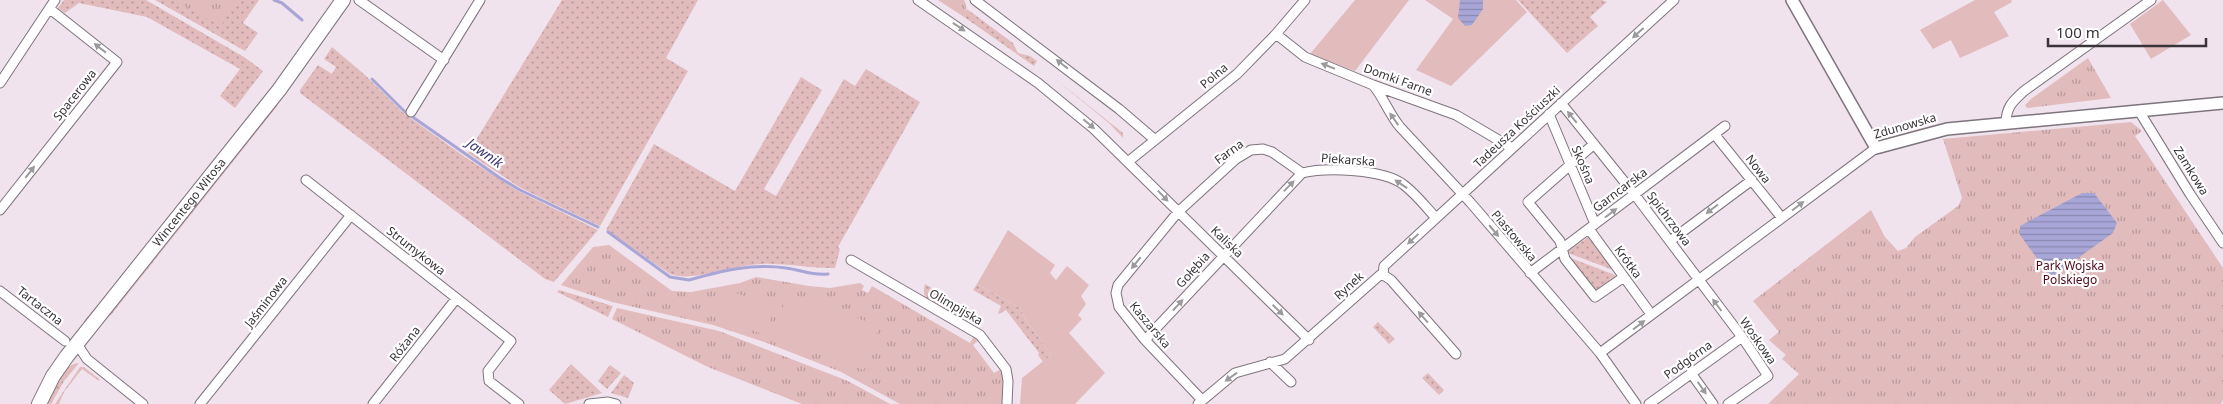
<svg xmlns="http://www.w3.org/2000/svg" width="2223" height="404" viewBox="0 0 2223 404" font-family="'Noto Sans',sans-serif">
  <defs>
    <pattern id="grass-dots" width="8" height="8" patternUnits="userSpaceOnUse" patternTransform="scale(1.25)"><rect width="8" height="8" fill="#e2bbbd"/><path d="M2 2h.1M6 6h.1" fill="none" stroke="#b8999b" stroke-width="1.8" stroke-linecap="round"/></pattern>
    <pattern id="park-tufts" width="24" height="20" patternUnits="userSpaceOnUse" patternTransform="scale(1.25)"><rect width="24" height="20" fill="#e2bbbd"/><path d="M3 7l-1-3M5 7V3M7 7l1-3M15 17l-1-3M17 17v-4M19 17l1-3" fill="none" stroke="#b8999b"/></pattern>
    <pattern id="water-rules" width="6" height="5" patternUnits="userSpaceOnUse" patternTransform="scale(1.25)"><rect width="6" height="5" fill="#a8a6d7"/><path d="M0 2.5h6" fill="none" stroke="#8a88af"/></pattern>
  </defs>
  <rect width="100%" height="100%" fill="#f0e3ee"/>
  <!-- grass -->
  <path fill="url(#grass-dots)" d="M64,0H146L244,57L263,71L235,108L220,96L240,69L147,17L79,3L65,13L58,8Z
    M155,0H259L243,23L258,33L245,51Z
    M562,0H698L666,58L688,71L600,226L521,188L468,153Z
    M1518,0H1602L1607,2L1590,17L1598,26L1567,53Z
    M967,9L1013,43L1018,53L1030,56L1037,61L1034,66L964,17Z
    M332,47L365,75L402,112L465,157L518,191L598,230L554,282L545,279L300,93V90L318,65L332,74L336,67L324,59Z
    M866,69L920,102L838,247L840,249L835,268C807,269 778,261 750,265C726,268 691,282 670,274L606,230L654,144L735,191L801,77L822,90L764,189L776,196L844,79L855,86Z
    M1054,78L1123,133V138L1110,124Z
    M266,94L87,323L84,321L100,302Z
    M276,103L278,105L111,315L108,316Z
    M1590,236L1616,271L1568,253V251Z
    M1568,257L1615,275L1617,278L1596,292Z
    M925,284L964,307C962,310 960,314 955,314C950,315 927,301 925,296C923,292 924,289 925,284Z
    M977,284L1020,308L1026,320L1051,355L1043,362L1038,355L1039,353L1006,310L999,314L998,313L1001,306L973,290Z
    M559,290L613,306L608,317L557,292Z
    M1378,322L1395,339L1389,344L1373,327Z
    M79,363L64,381L51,404H48C54,390 62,364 79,363Z
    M571,364L602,393L565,404L549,390Z
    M610,365L621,373L607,389L598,381Z
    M80,367H84L100,380L99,381L82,369L64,392L59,404H55Z
    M1428,373L1444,390L1439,395L1422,378Z
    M624,375L634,383L628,398L611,393Z"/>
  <!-- park -->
  <path fill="url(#park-tufts)" d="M174,0H237L221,26Z
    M938,0H964C967,6 967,11 964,17Z
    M2088,58L2111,98L2027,108L2025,105L2031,99Z
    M2131,122L2142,131L2135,136L2223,268V400L2221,404H1768L1799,374L1782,359L1786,355L1769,340L1779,332L1753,301L1871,210L1885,237L1898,251L1906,248L1915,237L1958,206L1962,198L1943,139Z
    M609,245L672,291L691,292L740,283L756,277L809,286L830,288L860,283L864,286L862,290L868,293L872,286L970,343L974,336L979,340L973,345L994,373L1001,369L1002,371L1003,404H900L841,372L767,343L713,325L612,302L561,285L593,247Z
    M617,308L719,331L848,381L890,404H802L708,367L612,319Z"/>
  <!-- garden -->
  <path fill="#e2bbbd" d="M1355,0H1409L1355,71L1310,54Z
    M1425,0H1516L1527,12L1451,86L1416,70L1453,19Z
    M1975,0H2011L2012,2L1994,12L2009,36L1960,58L1951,40L1933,49L1920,30Z
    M2163,0L2191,35L2151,59L2130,24Z
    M1008,230L1055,265L1050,273L1056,280L1067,266L1089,285L1081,296L1086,304L1078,315L1082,319L1069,333L1105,373L1075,404H1020L1022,378L1051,355L1026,320L1020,308L977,284Z
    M727,290L775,307L765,335L717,318Z
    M788,293L879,326L864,370L772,337Z"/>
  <!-- water -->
  <path fill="url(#water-rules)" d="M1460,0H1483V9L1472,25L1465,26L1458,18Z
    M2082,193H2094L2117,223L2113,233L2054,275H2049L2020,235V226Z"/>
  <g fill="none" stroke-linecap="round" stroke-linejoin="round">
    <!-- stream -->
    <path stroke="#a8a6d7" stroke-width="3" d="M274,0L282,3L302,20
      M372,79L404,111L500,178L520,190L598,227
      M608,232L670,277L689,280C721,271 752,263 786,268C801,270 813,276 828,274"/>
    <!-- street casing -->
    <g stroke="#7e747d" stroke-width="11">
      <path id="street" d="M359,0L444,60
        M918,0L1038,83L1094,129L1309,340
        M975,0L1119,109L1154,139
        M1276,34L1305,57L1373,85L1456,115L1512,148
        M0,83L55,0
        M1373,85C1384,98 1389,114 1400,127L1470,202L1600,353L1636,404
        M1561,103L1635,195L1742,337L1768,376L1728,404
        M2139,111L2190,194L2223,243
        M411,112L480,0
        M1549,114L1595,224
        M2006,123C2006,107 2013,101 2024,91L2151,0
        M1715,135L1782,218
        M1594,144L1528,202L1560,241L1565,259L1595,297L1624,277
        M1129,161L1237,74L1276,34L1305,0
        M1302,173C1326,167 1384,169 1404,185C1416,194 1426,207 1436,218
        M306,180L511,341L488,371L489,381L519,404
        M0,210L117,62L50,9
        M1589,229L1648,310
        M1670,241L1752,180
        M851,260L980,335L1006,369L1008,381L1007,404
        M1530,273L1725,126
        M1383,275L1384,266L1674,0
        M0,291L65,341
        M1145,340L1302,173
        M77,344L87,359L143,404
        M1600,353L1876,148
        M1270,362L1291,382
        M1691,373L1713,404
        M1202,400L1145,340L1119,307L1116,293L1118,285L1178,212L1236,159L1251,150L1263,149L1272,152L1302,173
        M200,404L351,215
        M373,404L456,299
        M589,404L608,402L616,404
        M1198,404L1235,373L1285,359L1380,275L1385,276L1391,280L1456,354
        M1649,404L1742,337"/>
    </g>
    <!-- secondary casing -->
    <g stroke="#7e747d" stroke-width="14">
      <path id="secondary" d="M1792,0L1876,148L1947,129L2223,103"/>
    </g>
    <!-- primary casing -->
    <g stroke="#7e747d" stroke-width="16">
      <g id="primary">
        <path id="s1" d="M39,404L53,376L67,356L279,90L343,0"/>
      </g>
    </g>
    <!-- street -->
    <use href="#street" stroke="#fff" stroke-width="9"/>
    <!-- secondary -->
    <use href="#secondary" stroke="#fff" stroke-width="11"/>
    <!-- primary -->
    <use href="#primary" stroke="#fff" stroke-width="14"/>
  </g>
  <!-- one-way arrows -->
  <defs><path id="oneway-solid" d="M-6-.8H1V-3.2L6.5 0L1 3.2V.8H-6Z" transform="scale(1.25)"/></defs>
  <g fill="#9c9a9c">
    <use href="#oneway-solid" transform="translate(959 27) rotate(34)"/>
    <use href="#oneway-solid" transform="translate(1638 33) rotate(138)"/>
    <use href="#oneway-solid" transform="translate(100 48) rotate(-142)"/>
    <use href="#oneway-solid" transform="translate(1062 64) rotate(-142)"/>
    <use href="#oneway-solid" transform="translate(1328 66) rotate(-158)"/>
    <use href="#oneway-solid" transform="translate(1572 117) rotate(-129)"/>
    <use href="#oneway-solid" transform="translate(1394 119) rotate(-125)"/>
    <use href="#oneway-solid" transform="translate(1089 124) rotate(40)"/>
    <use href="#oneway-solid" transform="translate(30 172) rotate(-52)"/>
    <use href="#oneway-solid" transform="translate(1401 184) rotate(-146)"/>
    <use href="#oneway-solid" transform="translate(1289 186) rotate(-46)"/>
    <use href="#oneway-solid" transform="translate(1163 196) rotate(46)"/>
    <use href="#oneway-solid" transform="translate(1798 206) rotate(-37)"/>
    <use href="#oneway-solid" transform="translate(1712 209) rotate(143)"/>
    <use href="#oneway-solid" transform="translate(1611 213) rotate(-37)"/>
    <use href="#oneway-solid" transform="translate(1494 231) rotate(50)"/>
    <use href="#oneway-solid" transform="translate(1413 239) rotate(137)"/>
    <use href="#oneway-solid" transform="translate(1136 263) rotate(129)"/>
    <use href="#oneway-solid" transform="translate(1178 305) rotate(-47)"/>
    <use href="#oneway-solid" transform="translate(1717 305) rotate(-127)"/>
    <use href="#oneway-solid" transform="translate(1278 310) rotate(44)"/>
    <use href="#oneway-solid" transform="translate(1423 317) rotate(-131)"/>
    <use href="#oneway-solid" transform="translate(1639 325) rotate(-37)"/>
    <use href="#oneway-solid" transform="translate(1231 377) rotate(144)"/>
    <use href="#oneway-solid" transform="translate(1702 388) rotate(55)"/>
  </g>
  <g text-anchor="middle" stroke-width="4.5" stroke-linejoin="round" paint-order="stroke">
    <!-- street labels -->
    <g font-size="12" fill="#393438" stroke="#fff">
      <text transform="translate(1214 76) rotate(-40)" y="4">Polna</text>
      <text transform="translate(1398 80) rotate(20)" y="4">Domki Farne</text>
      <text transform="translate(75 95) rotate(-52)" y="4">Spacerowa</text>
      <text transform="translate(1905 126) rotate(-16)" y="4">Zdunowska</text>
      <text transform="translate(1517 127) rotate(-43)" y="4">Tadeusza Kościuszki</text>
      <text transform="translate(1229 152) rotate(-36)" y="4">Farna</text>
      <text transform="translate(1348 160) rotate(4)" y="4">Piekarska</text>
      <text transform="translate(1583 165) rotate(67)" y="4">Skośna</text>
      <text transform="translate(1758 169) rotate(52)" y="4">Nowa</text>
      <text transform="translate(2191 171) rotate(58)" y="4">Zamkowa</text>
      <text transform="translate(1620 190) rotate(-37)" y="4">Garncarska</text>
      <text dy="4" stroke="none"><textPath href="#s1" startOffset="252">Wincentego Witosa</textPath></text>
      <text transform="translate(1669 219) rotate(53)" y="4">Spichrzowa</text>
      <text transform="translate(1514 236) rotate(50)" y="4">Piastowska</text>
      <text transform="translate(1227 242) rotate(44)" y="4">Kaliska</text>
      <text transform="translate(416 251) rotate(38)" y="4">Strumykowa</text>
      <text transform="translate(1628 262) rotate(54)" y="4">Krótka</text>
      <text transform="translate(1193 270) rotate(-48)" y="4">Gołębia</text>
      <text transform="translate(1349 286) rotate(-42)" y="4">Rynek</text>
      <text transform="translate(266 302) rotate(-52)" y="4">Jaśminowa</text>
      <text transform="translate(40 306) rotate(38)" y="4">Tartaczna</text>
      <text transform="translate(956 307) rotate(30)" y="4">Olimpijska</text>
      <text transform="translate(1150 325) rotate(50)" y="4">Kaszarska</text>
      <text transform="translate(1758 341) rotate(55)" y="4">Woskowa</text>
      <text transform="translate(405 344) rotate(-52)" y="4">Różana</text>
      <text transform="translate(1688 360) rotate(-36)" y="4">Podgórna</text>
    </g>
    <!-- park labels -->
    <g font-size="12" fill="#4f0819" stroke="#fff">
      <text x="2070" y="270">Park Wojska<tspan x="2070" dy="14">Polskiego</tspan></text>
    </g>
    <!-- water labels -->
    <g font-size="14" font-style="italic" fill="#403875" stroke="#fff">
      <text transform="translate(485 153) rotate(35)" y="5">Jawnik</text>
    </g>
  </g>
  <!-- scale -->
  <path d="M2048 38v8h158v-8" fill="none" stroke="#393438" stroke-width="2.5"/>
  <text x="2056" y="38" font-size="15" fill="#393438" stroke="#ffffff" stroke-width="4" paint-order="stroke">100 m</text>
</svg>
